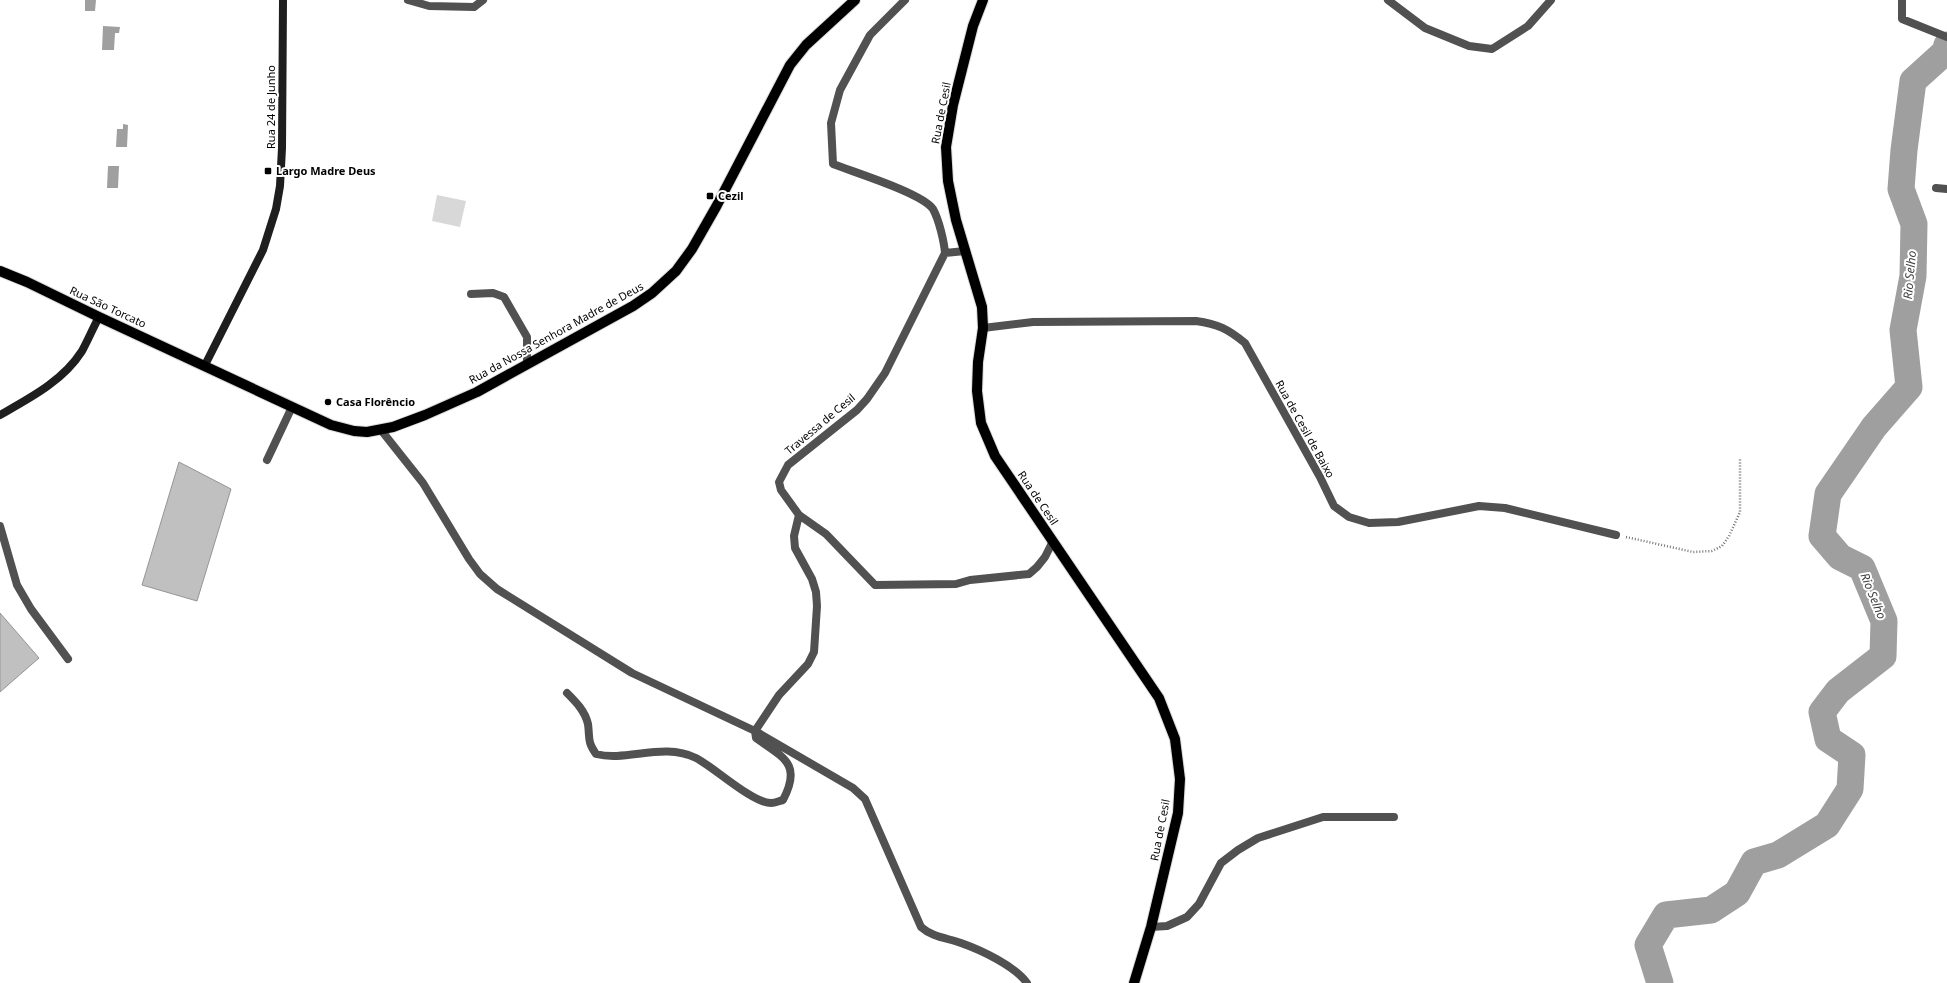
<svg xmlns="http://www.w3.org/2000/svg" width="1947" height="983" viewBox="0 0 1947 983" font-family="'Noto Sans',sans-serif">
  <rect width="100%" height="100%" fill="#fff"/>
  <!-- green -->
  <path fill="#d8d8d8" d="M437,195L466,201L460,227L432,221Z"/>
  <!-- water -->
  <path fill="#9f9f9f" d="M85,0H96L95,11H85Z
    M103,26L120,27L119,33H115L114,50H102Z
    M123,124L128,125L127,147H116L117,129H123Z
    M108,166H119L118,188H107Z"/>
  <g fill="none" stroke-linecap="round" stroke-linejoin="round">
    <!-- river -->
    <path stroke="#9f9f9f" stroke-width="27" d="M1660,983L1648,945L1666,915L1711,910L1737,893L1754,862L1778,855L1827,825L1850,789L1852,755L1828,739L1822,712L1838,691L1883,656L1884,621L1862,568L1840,557L1822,536L1828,494L1874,427L1909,387L1903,330L1913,276L1914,224L1901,189L1904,150L1913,81L1945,52L1947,45"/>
  </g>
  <!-- building -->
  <path fill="#c0c0c0" stroke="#959595" d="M179,462L231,489L197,601L142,585Z
    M0,613L39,658L0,692Z"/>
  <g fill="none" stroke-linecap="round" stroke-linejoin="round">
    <!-- primary casing -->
    <g stroke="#dbdbdb" stroke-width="12">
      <path id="primary" d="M983,0L973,26L953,105L946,147L948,181L956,220L982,307L983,328L978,362L977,391L981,423L995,456L1159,698L1175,739L1180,779L1178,813L1151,927L1134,983
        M0,271L27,282L99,317L331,425L354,431L367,432L393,427L425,415L477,392L633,306L652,293L676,271L692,249L716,207L790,65L806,45L855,0"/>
    </g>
    <!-- path -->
    <path stroke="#737373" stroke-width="2.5" stroke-dasharray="1 2" stroke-linecap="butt" d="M1626,537L1693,552L1712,551L1722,546L1729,536L1740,512V459"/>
    <!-- lane -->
    <path stroke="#515151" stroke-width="8" d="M1151,927L1167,926L1187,917L1199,904L1221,863L1238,850L1258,838L1323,817H1394"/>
    <!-- street -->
    <path stroke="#515151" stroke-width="8" d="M408,0L429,6L474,7L483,0
      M905,0L870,35L840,90L831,123L833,164C853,172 922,193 933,209C939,220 944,241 945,253L885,373L867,399L857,410L788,465L779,482L781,490L799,515L826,534L875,585L956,584L970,580L1029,574L1037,567L1045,557L1053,541
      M1388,0L1425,28L1469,46L1492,49L1528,26L1551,0
      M1902,0V19L1947,37
      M1936,188L1947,189
      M945,253L965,251
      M471,294L493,293L504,297L527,337V364
      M983,328L1033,322L1196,321C1218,324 1228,329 1245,343L1320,477L1334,506L1349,517L1369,523L1398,522L1479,506L1505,508L1616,535
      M381,430L423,483L469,559L480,574L497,589L632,673L755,731L853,788L865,799L921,927C932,937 947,938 961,943C981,950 1015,966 1027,983
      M267,460L292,407
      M0,526L17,585L31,609L68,659
      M567,693C576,702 585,711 588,724C590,739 587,741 596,754C627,762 663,742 696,758C714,767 752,803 771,803C775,803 779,801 783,800C802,764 784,758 756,738L755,731L779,695L808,664L814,652L817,606L816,592L812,579L795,548L794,536L799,515"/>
    <!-- secondary -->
    <path stroke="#1e1e1e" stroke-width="8" d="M205,365L263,250L276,209L280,186L282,148L283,0
      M0,415C30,398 63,381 82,351C88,340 93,328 99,317"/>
    <!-- primary -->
    <use href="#primary" stroke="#000" stroke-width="10"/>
  </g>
  <!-- markers -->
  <g fill="#000" stroke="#fff" stroke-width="1.5">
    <rect x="264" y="167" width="8" height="8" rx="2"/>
    <rect x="706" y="192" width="8" height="8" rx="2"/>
    <circle cx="328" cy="402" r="4"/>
  </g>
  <g text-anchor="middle" stroke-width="4" stroke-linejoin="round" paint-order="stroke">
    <!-- street labels -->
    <g font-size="11" fill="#000" stroke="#fff">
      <text transform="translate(271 107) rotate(-90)" y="4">Rua 24 de Junho</text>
      <text transform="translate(941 113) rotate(-79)" y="4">Rua de Cesil</text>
      <text transform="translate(108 307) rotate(25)" y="4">Rua São Torcato</text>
      <text transform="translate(556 333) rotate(-29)" y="4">Rua da Nossa Senhora Madre de Deus</text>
      <text transform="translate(820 424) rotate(-40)" y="4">Travessa de Cesil</text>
      <text transform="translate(1305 429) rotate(61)" y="4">Rua de Cesil de Baixo</text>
      <text transform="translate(1038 498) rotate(56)" y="4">Rua de Cesil</text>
      <text transform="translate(1160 830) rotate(-79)" y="4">Rua de Cesil</text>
    </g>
    <!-- poi labels -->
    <g font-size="11" font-weight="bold" fill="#000" stroke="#fff" text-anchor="start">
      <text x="276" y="175">Largo Madre Deus</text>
      <text x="718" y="200">Cezil</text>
      <text x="336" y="406">Casa Florêncio</text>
    </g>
    <!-- water labels -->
    <g font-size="12" font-style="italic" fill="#404040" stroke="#fff">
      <text transform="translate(1910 275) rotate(-85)" y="4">Rio Selho</text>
      <text transform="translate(1873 596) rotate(68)" y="4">Rio Selho</text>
    </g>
  </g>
</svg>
